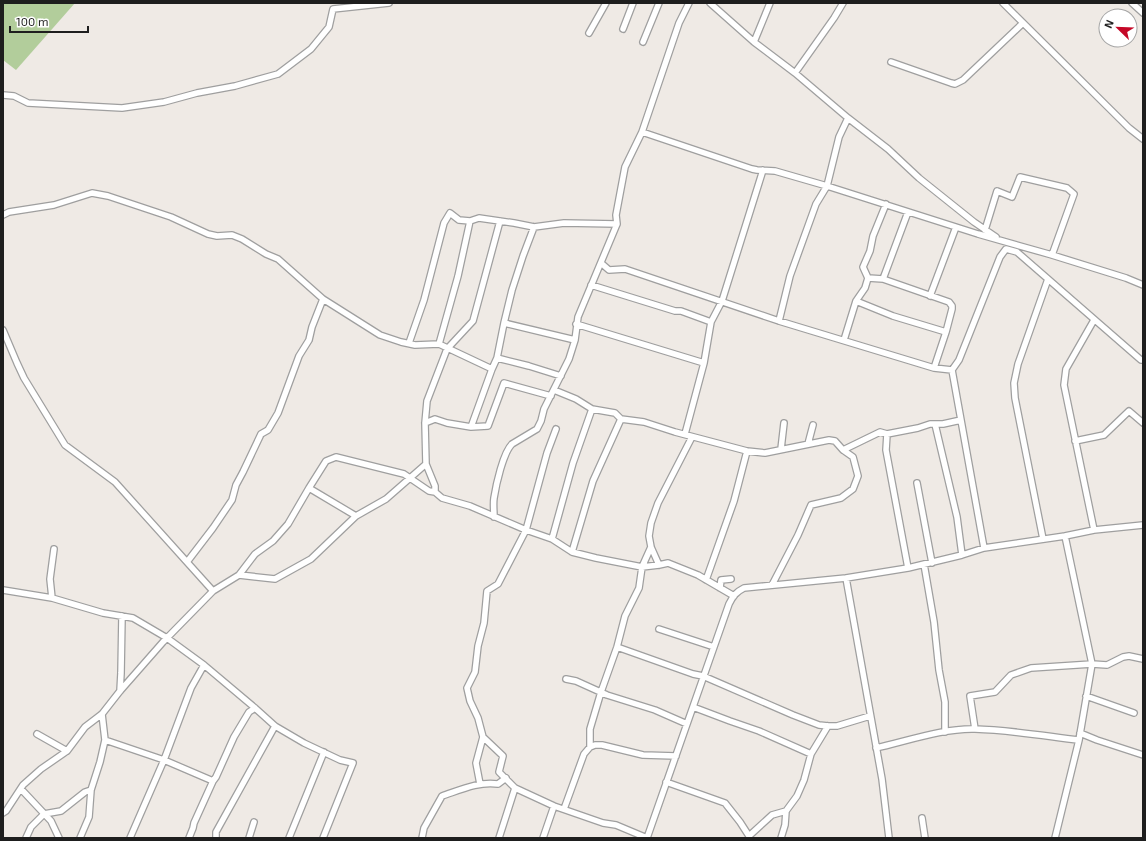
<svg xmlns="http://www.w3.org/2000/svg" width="1146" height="841" viewBox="0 0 1146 841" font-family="'Exo 2',sans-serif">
  <rect width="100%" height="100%" fill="#efeae5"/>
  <!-- forest -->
  <path fill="#b2cd9b" d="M3,3H75L16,70L3,60Z"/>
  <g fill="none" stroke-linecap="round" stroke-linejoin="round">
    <!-- street casing -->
    <g stroke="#9f9f9f" stroke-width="8">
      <path id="street" d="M710,3L754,42L795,73L848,118L888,149L919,178L974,222L996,237
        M1003,3L1129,128L1143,139
        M1132,3L1143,13
        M623,29L633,3
        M589,33L606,3
        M643,42L659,3
        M754,42L770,3
        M891,62L951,83L955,84L963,80L1023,23
        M795,73L834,18L843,3
        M3,95L14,96L28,103L122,108L164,102L197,93L235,86L278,74L311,49L329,27L333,9L389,3
        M642,132L752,169L757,170L775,171L827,186L978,234L1052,255L1126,278L1143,285
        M3,215L9,212L54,205L92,193L108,196L171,217L208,234L217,236L232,235L242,239L266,254L278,259L323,299L380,335L401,342L415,345L439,344L492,369
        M985,230L997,191L1012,197L1020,177L1067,188L1074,194L1052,255
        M601,263L609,270L625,269L779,321L934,368L952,370L959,360L1000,257L1006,249L1017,252L1141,360H1143
        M868,278L883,279L949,302L952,306V309L946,332
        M883,279L908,212
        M591,285L675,311H681L711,322
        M930,296L956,227
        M856,301L893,316L946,332L934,368
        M779,321L790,276L816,204L827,186L839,137L848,118
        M504,323L575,340
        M576,324L704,363
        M3,330L17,363L24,378L65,445L115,482L213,591L163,642L120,691L102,714L85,727L67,751L41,769L23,785L6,811L3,813
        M844,340L856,301L865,288L868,278L863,267L870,251L873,236L886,204
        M409,343L424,300L444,223L450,213L459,220L470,221L479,218L514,223L534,227L564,223L617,224
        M439,344L458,276L470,221
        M497,358L529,366L561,376
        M952,370L984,548
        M554,390L576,399L592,409L615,413L621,419L644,422L675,432L747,451L765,453L829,440L835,441L843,450
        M425,423L435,419L447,423L471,427L488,426L504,383L551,396
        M935,424L957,517L962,555
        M471,427L492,369L497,358L504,323L512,290L523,256L534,227
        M556,429L547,453L526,530L498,584L487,591L484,623L478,646L475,672L467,688L470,701L478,718L483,737L503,756L499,772L515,788L554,806L603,823L616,825L647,838
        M685,434L704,363L711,322L722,301L763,170
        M1075,441L1104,435L1129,411L1143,423
        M808,444L813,425
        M781,449L784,423
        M917,483L932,563
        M309,488L356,516
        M435,492V486L426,464L425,423L427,401L447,349L473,321L500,221
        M494,517C494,511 493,504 494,498C496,485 503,453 512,444L537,429L541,421L544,409L569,359L575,340L578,317L617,224L616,215L625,167L642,132L679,23L689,3
        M1094,530L1064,385L1066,369L1094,320
        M552,539L573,463L592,409
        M1043,539L1015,398L1014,383L1018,364L1048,279
        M572,552L593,481L621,419
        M187,562L213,528L232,500L236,485L243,472L261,434L268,430L278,413L299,356L309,340L312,327L323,299
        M924,564L934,622L939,670L945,702V732
        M659,565L651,547L649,536L651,523L658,503L692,437
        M908,568L886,450L887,434L918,428L930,424H943L961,420
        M239,575L255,554L273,541L288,524L309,488L326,461L336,457L404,474L429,491L435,492L442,498L470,506L526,530L552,539L572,552L596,558L642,567L659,565L668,563L698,575L734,596
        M846,578L882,779L889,838
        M706,580L734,501L747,451
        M772,585L798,535L811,505L841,498L853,489L858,476L853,457L843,450L880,432L887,434
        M720,588L721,580L731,579
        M3,590L52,598L103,613L133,618L167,638L204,665L255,708L275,726L304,743L340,760L353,763L323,838
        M213,591L239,575L275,579L311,559L356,516L386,499L426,464
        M52,598L50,579L54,549
        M659,629L714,647
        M617,647L693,674L703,676L793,715L819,725L828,726H837L870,716
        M566,679L576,681L607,695L655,710L687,724
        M120,691L121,673L122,616
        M1086,696L1134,713
        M693,707L730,721L759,731L811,754
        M975,729L970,696L995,692L1011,675L1031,668L1092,664L1107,665L1123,657L1129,656L1143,659
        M1080,733L1097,740L1143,755
        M37,734L67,751
        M105,740L164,760L213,781
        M590,747V729L601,692L617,647L625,616L639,588L642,567L651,547
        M876,748C907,741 944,728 975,729C1010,730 1045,736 1079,740
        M666,782L725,803L740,822L749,836L772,815L786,811
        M480,784L476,763L483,737
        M21,789L51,821L59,838
        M564,809L584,754L590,747L595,745H602L643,755L676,756
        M922,818L925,838
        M26,838L31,827L44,814L61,811L85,792L91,790
        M80,838L89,817L91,790L100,762L105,740L102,714
        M130,838L164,760L191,688L204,665
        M189,838L193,828L194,823L213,781L216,777L234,737L249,712L255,708
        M216,838V832L275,726
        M249,838L254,822
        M289,838L324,752
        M422,838L424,828L442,796C460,790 479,781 498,784L506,778
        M499,838L515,788
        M543,838L554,806
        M647,838L729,604C733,596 736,592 744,588L846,578L908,568L962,555L984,548L1065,536L1094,530L1143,525
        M781,838L785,825L786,811L797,796L804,780L811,754L828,726
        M1055,838L1079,740L1092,664L1065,536"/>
    </g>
    <!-- street -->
    <use href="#street" stroke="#fff" stroke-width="5.5"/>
  </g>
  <!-- border -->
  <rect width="1146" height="841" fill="none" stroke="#1e1e1e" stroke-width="8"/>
  <!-- north arrow -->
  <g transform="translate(1118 28) rotate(293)"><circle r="19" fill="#ffffff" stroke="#a5a5a5"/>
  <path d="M0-3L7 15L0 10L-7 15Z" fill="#c50827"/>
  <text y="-6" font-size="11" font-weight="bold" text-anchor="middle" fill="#1e1e1e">N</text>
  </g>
  <!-- scale -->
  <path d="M10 26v6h78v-6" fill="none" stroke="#1e1e1e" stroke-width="2"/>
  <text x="16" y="26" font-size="12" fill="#1e1e1e" stroke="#ffffff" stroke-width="3" paint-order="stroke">100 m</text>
</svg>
